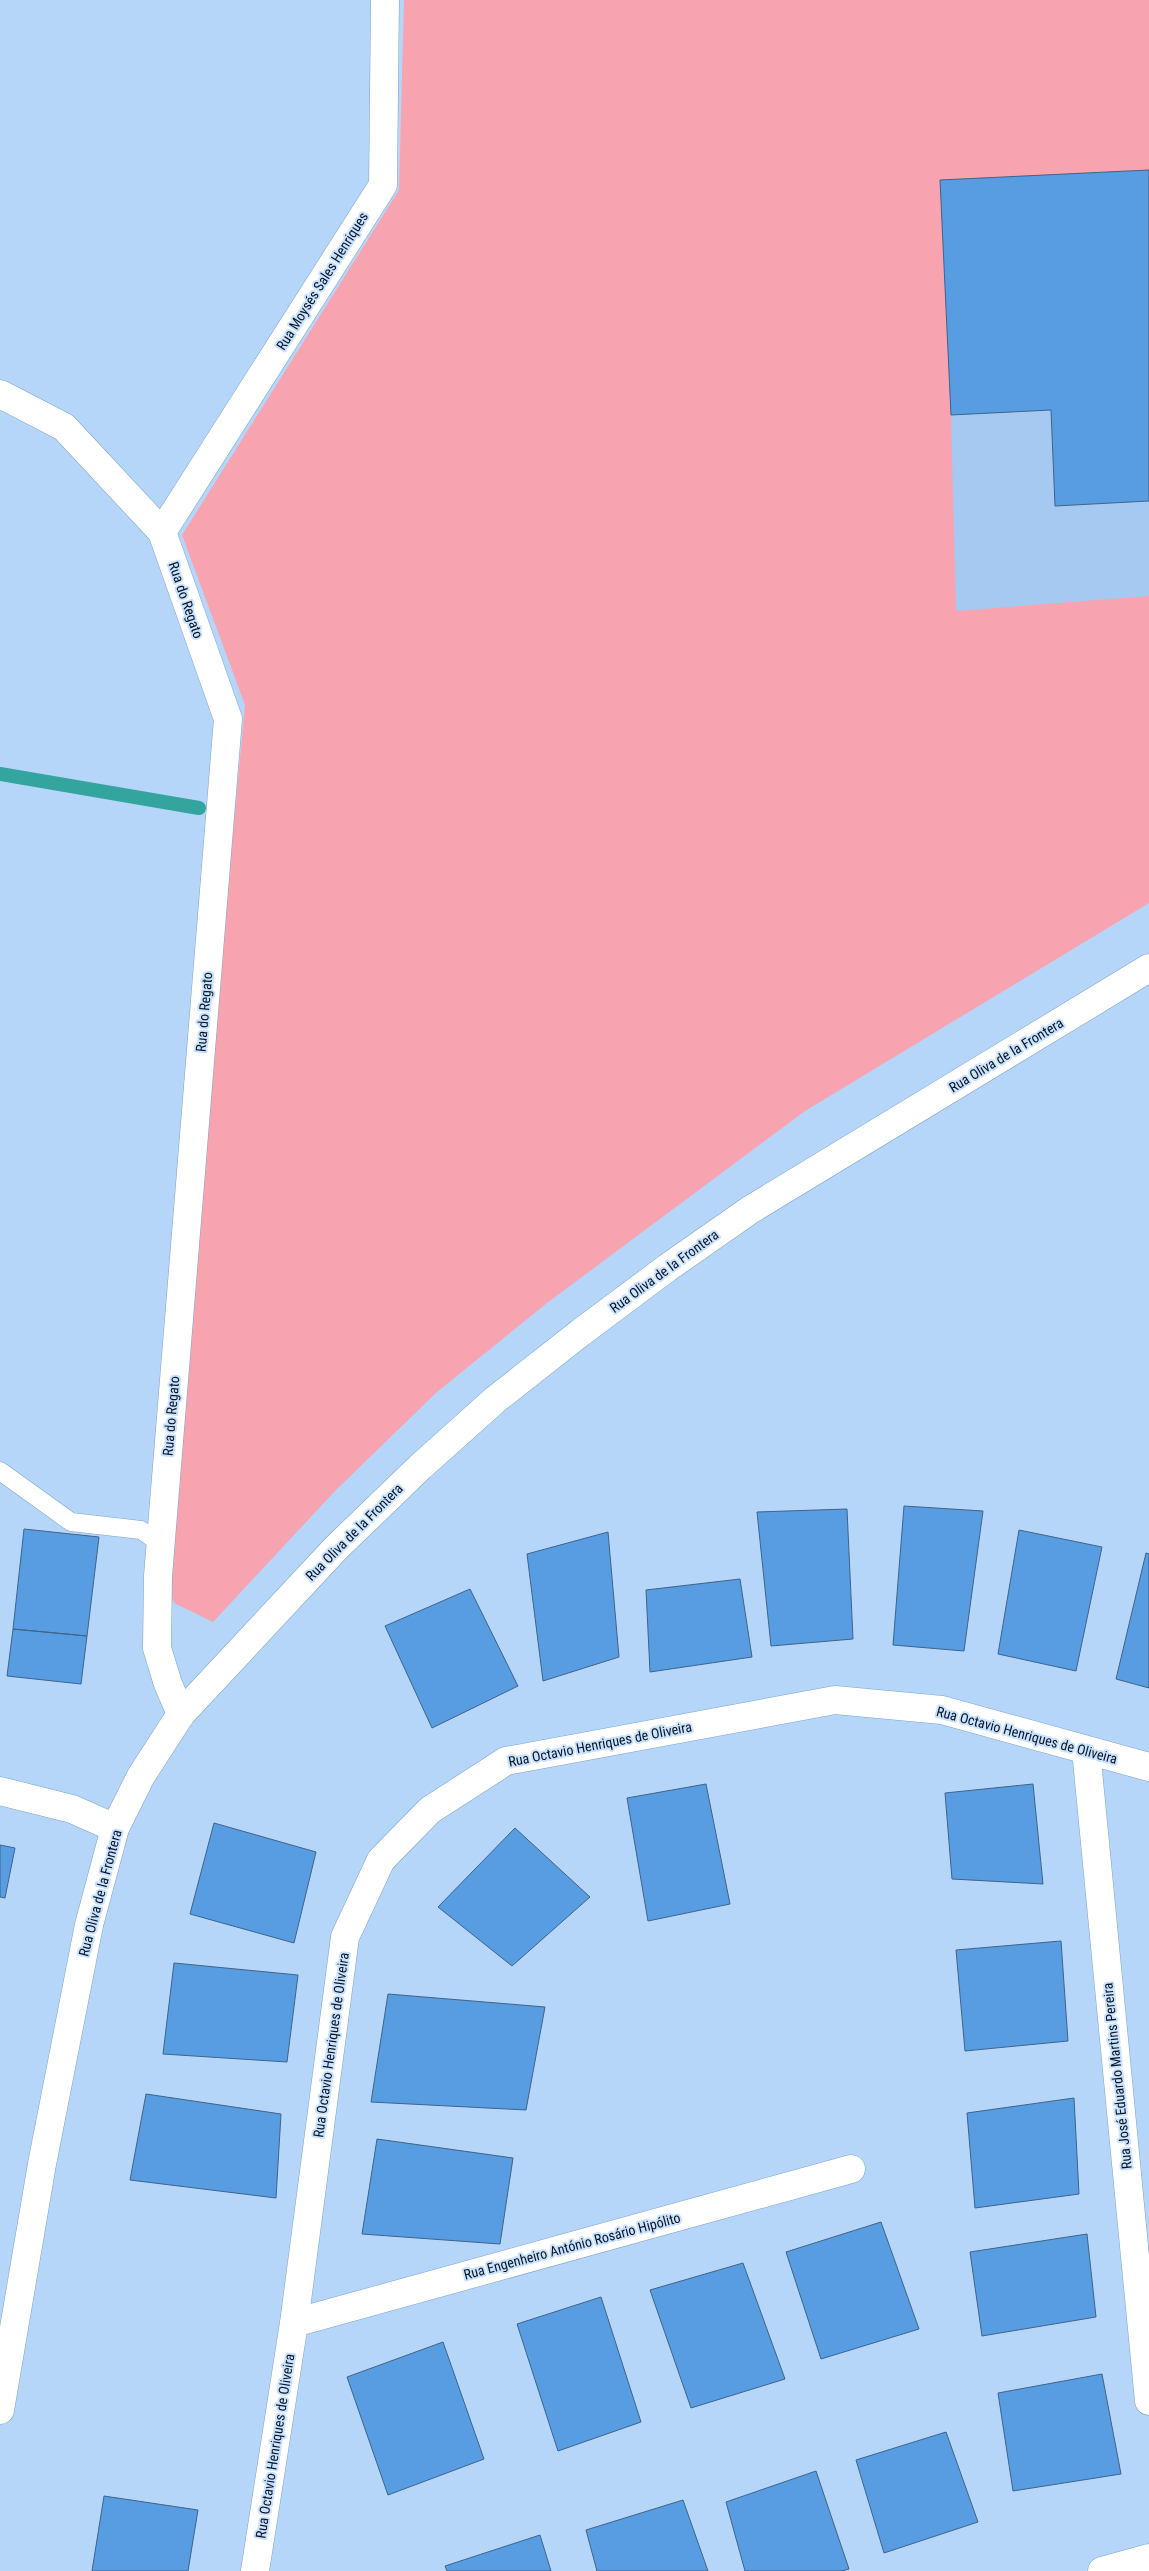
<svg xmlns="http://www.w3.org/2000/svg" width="1149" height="2571" viewBox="0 0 1149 2571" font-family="'Roboto Condensed',sans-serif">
  <rect width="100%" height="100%" fill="#b5d6f9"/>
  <!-- built -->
  <path fill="#a6c9f1" d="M1149,107V631L783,651L761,182Z"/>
  <!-- green -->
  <path fill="#f8a4b0" d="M404,0H1149V170L940,180L951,415L956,611L1149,596V903L805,1111L547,1303L437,1392L336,1490L213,1622L174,1603L164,1576L245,705L182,535L399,190Z"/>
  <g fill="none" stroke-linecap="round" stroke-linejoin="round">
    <!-- stream -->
    <path stroke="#34a49e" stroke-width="14" d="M0,774L199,808"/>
  </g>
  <!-- building -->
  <path fill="#589ce1" stroke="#3f648a" d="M1149,170V501L1055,506L1051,410L951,415L940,180Z
    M904,1506L983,1511L964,1651L893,1645Z
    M847,1509L853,1639L771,1646L757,1512Z
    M24,1529L99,1537L87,1636L13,1629Z
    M1019,1530L1102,1547L1076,1671L998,1654Z
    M608,1532L619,1657L543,1681L527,1554Z
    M1146,1553L1149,1554V1688L1116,1679Z
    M740,1579L752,1657L650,1672L646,1590Z
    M470,1589L518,1686L432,1728L385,1626Z
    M13,1629L87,1636L81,1684L7,1676Z
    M706,1784L730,1904L648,1921L627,1798Z
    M1033,1784L1043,1884L952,1879L945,1793Z
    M214,1823L316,1852L294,1943L190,1914Z
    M515,1828L590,1897L512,1966L438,1907Z
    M0,1845L15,1848L5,1898L0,1897Z
    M1061,1941L1068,2041L965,2051L956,1950Z
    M174,1963L298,1975L287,2062L163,2054Z
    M388,1994L545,2007L526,2110L371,2102Z
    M146,2094L281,2114L276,2198L130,2180Z
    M1074,2098L1079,2194L975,2208L967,2113Z
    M377,2139L513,2158L500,2244L362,2234Z
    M881,2222L919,2329L821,2359L786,2252Z
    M1087,2234L1096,2317L982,2336L970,2252Z
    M743,2263L785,2379L691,2408L650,2290Z
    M601,2297L641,2422L558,2451L517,2324Z
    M443,2342L484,2459L388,2495L347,2377Z
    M1102,2374L1121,2474L1013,2491L998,2393Z
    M946,2432L978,2522L884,2553L856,2460Z
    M816,2471L849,2569L842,2571H745L726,2502Z
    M104,2496L198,2510L188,2571H92Z
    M683,2500L708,2571H597L586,2530Z
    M540,2535L551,2571H447L445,2566Z"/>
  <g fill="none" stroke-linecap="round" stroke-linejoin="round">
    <!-- lane casing -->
    <g stroke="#7ca3cd" stroke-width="19">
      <path id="lane" d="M0,1471L71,1522L141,1530L161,1544"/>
    </g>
    <!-- street casing -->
    <g stroke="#7ca3cd" stroke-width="29">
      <path id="street" d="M0,394L64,427L162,532L228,719L158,1576L157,1648L168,1684L181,1714
        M162,532L383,185L385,0
        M1086,1750L1149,2401
        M0,1791L72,1809L115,1828
        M294,2323L851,2169
        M255,2571L294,2323L345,1937L381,1860L430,1810L506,1761L835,1700L942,1710L1149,1767
        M1102,2571L1149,2558"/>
    </g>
    <!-- secondary casing -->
    <g stroke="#7ca3cd" stroke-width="29">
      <path id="secondary" d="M0,2410L42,2164L89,1925L115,1828L141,1776L181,1714L336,1548L420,1467L496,1399L580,1333L667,1268L750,1210L1149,968"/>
    </g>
    <!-- lane -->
    <use href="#lane" stroke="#fff" stroke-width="18"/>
    <!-- street -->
    <use href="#street" stroke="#fff" stroke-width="28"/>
    <!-- secondary -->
    <use href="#secondary" stroke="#fff" stroke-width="28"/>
  </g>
  <g text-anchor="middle" stroke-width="4" stroke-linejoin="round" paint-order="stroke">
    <!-- street labels -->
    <g font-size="14" fill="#071626" stroke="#cae2fd">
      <text transform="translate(322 281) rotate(-58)" y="5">Rua Moysés Sales Henriques</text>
      <text transform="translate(186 600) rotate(71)" y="5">Rua do Regato</text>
      <text transform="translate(204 1012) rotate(-85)" y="5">Rua do Regato</text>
      <text transform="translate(1006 1055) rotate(-31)" y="5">Rua Oliva de la Frontera</text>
      <text transform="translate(664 1271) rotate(-36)" y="5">Rua Oliva de la Frontera</text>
      <text transform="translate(171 1416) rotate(-85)" y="5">Rua do Regato</text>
      <text transform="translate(354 1532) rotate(-45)" y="5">Rua Oliva de la Frontera</text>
      <text transform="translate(1027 1735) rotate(15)" y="5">Rua Octavio Henriques de Oliveira</text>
      <text transform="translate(600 1744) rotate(-11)" y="5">Rua Octavio Henriques de Oliveira</text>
      <text transform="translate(100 1893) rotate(-75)" y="5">Rua Oliva de la Frontera</text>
      <text transform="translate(331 2045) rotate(-82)" y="5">Rua Octavio Henriques de Oliveira</text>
      <text transform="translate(1117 2076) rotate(-96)" y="5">Rua José Eduardo Martins Pereira</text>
      <text transform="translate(572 2246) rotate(-15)" y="5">Rua Engenheiro António Rosário Hipólito</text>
      <text transform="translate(275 2446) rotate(-81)" y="5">Rua Octavio Henriques de Oliveira</text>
    </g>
  </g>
</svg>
